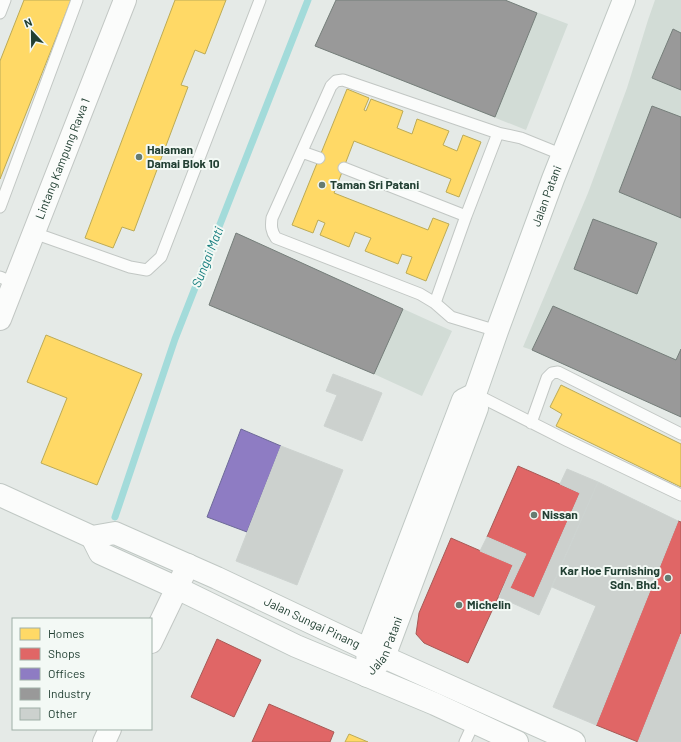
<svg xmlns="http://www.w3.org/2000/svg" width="681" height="742" viewBox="0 0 681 742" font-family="Barlow,sans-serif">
  <rect width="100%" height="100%" fill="#e5eae7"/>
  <!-- built -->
  <path fill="#d2dcd6" d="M336,0H505L568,24L526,130L315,46Z
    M655,0H681V417L532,350L523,347L588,193L627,88L648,20Z
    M236,233L452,331L422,396L374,374L209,305Z"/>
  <!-- homes -->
  <path fill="#ffd966" stroke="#bcab56" d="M24,0H71L0,179V61Z
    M175,0H226L205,54L195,50L181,85L188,87L134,231L122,227L113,248L85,238Z
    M347,89L369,98L364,110L366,111L371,99L403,111L397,128L412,134L417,119L449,131L443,145L457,151L463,135L481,142L459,197L446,192L451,179L354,141L334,193L428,230L433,218L449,224L426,281L406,273L412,257L402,254L398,264L365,251L371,238L355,232L349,247L320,235L325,223L318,220L313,233L292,225Z
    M46,335L142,374L97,485L41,463L67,398L27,382Z
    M561,385L681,444V487L556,426L562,414L550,407Z
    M349,734L368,742H345Z"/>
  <!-- shops -->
  <path fill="#e06666" stroke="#a75a56" d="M518,466L580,493L534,598L510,588L526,554L487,537Z
    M678,521L681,522V634L638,742L596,725Z
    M451,538L513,565L468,663L424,643L416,634L419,613Z
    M217,639L261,660L234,717L191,697Z
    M269,704L334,732L330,742H252Z"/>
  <!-- offices -->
  <path fill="#8e7cc3" stroke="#6d6a98" d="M241,429L281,446L247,532L207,517Z"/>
  <!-- industry -->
  <path fill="#999" stroke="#757e7a" d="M336,0H505L537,13L495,117L315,46Z
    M673,29L681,33V90L652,78Z
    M652,106L681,117V218L619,192Z
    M593,219L657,243L637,294L574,269Z
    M236,233L403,309L374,374L209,305Z
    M553,306L676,360L681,349V417L532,350Z"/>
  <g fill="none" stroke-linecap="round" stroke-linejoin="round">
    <!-- stream -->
    <path stroke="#a3dbda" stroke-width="7" d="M115,517L175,339L308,0"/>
  </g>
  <!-- building -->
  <path fill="#ccd1ce" stroke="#cdd3d0" d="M333,374L382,393L362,441L324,426L337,395L326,391Z
    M281,446L343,470L297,585L236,561Z
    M567,469L598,482L539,615L499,597L513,565L480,551L487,537L526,554L510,588L534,598L580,493L560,484Z
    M598,482L678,521L596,725L553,707L596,606L552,587Z
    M681,634V742H638Z"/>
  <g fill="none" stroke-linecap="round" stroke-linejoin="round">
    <!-- service casing -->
    <g stroke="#c2c7c4" stroke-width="13">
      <path id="service" d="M0,13L5,0
        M302,152L319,158
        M344,168L466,216
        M0,207L77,0
        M34,233L130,267L147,270L161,257L260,0
        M0,277L14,283
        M435,303L466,216L498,133
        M497,331L451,317L435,303L420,294L276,238C271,231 271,226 272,218L331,86L336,81L343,80L498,133L521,138L563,155
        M475,394L568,441L681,495
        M531,423L547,378L552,373L558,372L681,434
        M465,742L476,718"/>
    </g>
    <!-- minor casing -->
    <g stroke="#c2c7c4" stroke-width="24">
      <g id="minor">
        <path id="s1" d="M0,319L125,0"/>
        <path d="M151,642L188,565"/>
        <path d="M104,742L110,729"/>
      </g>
    </g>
    <!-- secondary casing -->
    <g stroke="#c0c8c4" stroke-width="24">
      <g id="secondary">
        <path id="s2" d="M0,495L92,537L115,533L217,578L384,657L574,742"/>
        <path d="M92,537L100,553L177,588L296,646L435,704L517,742"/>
        <path d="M367,664L368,649L463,400L475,394"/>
        <path id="s3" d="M367,676L384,657L477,408L475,394L497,331L553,179L624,0"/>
      </g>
    </g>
    <!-- service -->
    <use href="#service" stroke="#fbfcfb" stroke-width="11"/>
    <!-- minor -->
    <use href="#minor" stroke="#fbfcfb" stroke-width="22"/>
    <!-- secondary -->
    <use href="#secondary" stroke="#fbfcfb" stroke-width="22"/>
  </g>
  <!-- markers -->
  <g fill="#667b71" stroke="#f3f9f5" stroke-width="1.5">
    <circle cx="139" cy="157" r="4"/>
    <circle cx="322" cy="185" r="4"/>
    <circle cx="534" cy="515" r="4"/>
    <circle cx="668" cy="578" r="4"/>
    <circle cx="459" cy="605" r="4"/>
  </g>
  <g text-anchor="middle" stroke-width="4" stroke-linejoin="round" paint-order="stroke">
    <!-- poi labels -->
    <g font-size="12" font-weight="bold" fill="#213f32" stroke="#f3f9f5" text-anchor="start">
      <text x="147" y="154">Halaman<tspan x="147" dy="14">Damai Blok 10</tspan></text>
      <text x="330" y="189">Taman Sri Patani</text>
      <text x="542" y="519">Nissan</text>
      <text x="660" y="575" text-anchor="end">Kar Hoe Furnishing<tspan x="660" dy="14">Sdn. Bhd.</tspan></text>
      <text x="467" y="609">Michelin</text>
    </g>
    <!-- street labels -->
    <g font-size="12" fill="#213f32" stroke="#f3f9f5">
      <text dy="4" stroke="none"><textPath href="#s1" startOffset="172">Lintang Kampung Rawa 1</textPath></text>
      <text dy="4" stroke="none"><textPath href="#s3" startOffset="516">Jalan Patani</textPath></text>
      <text dy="4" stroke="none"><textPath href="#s2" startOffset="341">Jalan Sungai Pinang</textPath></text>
      <text dy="4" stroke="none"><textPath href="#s3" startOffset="36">Jalan Patani</textPath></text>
    </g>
    <!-- water labels -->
    <g font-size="13" font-style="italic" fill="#177e7f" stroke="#f3f9f5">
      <text transform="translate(207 257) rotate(-68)" y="5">Sungai Mati</text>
    </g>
  </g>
  <!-- legend -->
  <rect x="12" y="618" width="140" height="112" fill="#f3f9f5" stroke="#9fafa7"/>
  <rect x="20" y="628" width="20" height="12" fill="#ffd966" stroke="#9fafa7"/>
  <text x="48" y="638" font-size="12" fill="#213f32">Homes</text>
  <rect x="20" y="648" width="20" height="12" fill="#e06666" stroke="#9fafa7"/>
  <text x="48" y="658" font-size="12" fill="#213f32">Shops</text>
  <rect x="20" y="668" width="20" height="12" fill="#8e7cc3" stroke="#9fafa7"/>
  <text x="48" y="678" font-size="12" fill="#213f32">Offices</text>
  <rect x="20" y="688" width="20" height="12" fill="#999999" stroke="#9fafa7"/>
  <text x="48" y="698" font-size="12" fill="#213f32">Industry</text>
  <rect x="20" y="708" width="20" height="12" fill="#ccd1ce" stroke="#9fafa7"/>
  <text x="48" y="718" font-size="12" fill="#213f32">Other</text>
  <!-- north arrow -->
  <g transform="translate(32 32) rotate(338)" stroke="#f3f9f5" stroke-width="3" paint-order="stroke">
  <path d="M0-3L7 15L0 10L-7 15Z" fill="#213f32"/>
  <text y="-6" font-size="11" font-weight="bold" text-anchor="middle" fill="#213f32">N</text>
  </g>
</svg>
